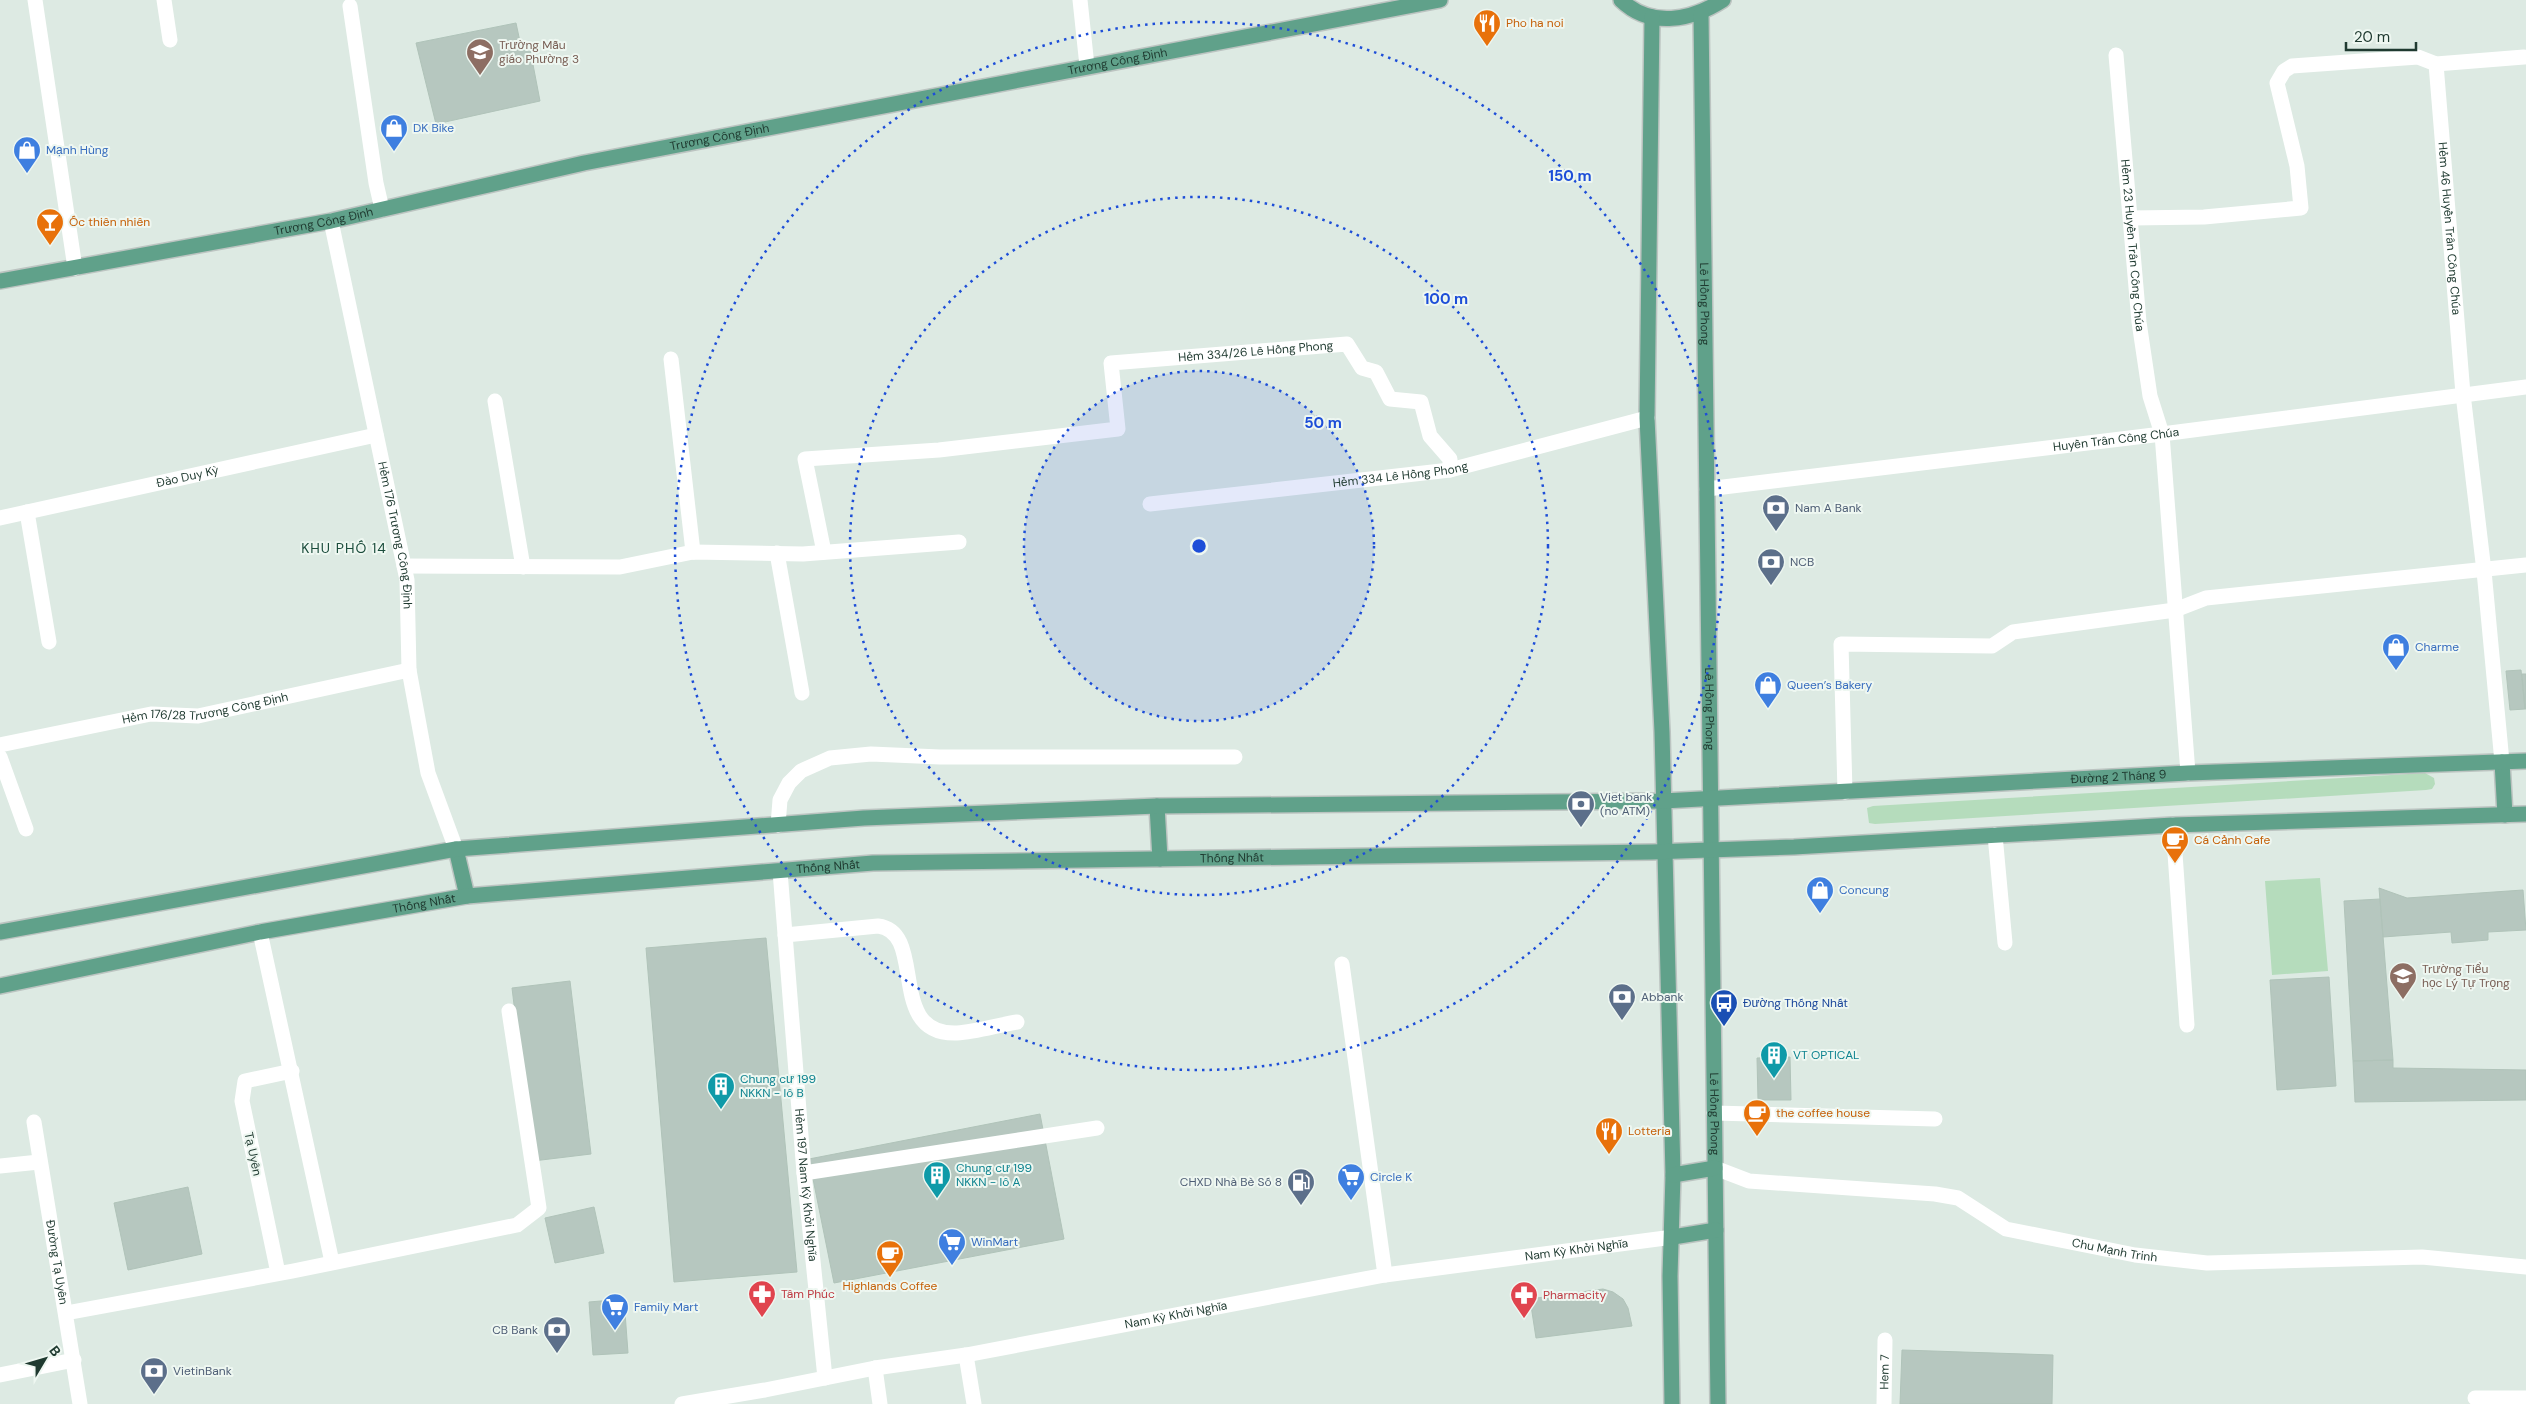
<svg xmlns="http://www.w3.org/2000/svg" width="2526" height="1404" viewBox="0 0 2526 1404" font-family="'DM Sans',sans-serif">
  <rect width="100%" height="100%" fill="#ddeae3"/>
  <!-- green -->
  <path fill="#b5dcbc" d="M2425,773L2434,778L2435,784L2432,789L2426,790L1875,824L1869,823L1867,808L1873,806Z
    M2320,878L2328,971L2272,975L2265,881Z"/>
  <!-- building -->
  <path fill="#b6c7bf" stroke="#b0c3b9" d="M516,23L522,51L530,49L540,101L436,124L416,43Z
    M2521,670L2525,709L2510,710L2506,671Z
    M2522,674H2526V709H2525Z
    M2379,888L2407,898L2523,890L2526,930L2488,932V940L2452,943L2451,932L2383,937Z
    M2380,899L2393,1060L2353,1061L2344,901Z
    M766,938L797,1272L674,1282L646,948Z
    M2329,977L2336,1086L2277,1090L2270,980Z
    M570,981L591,1154L533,1161L512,988Z
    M1790,1057L1791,1100H1758L1757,1058Z
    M2393,1060V1068L2526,1070V1100L2355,1102L2353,1061Z
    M1040,1114L1064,1239L834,1283L809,1159Z
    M188,1187L202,1254L128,1270L114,1203Z
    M594,1207L604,1253L555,1263L545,1218Z
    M1603,1289L1613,1292L1623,1299L1628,1308L1632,1326L1536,1338L1530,1299Z
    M624,1299L628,1353L593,1355L589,1302Z
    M1902,1350L2053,1355L2052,1404H1900Z"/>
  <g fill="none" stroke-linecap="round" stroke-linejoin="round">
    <!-- major casing -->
    <g stroke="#bcc4c1" stroke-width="18">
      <g id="major">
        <path d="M1621,0C1651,29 1692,20 1723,0"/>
        <path id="s14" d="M1701,14L1718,1404"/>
        <path d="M1652,17L1647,418L1662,732L1673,1175L1670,1276L1672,1404"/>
        <path id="s15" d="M0,281L331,221L584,163L1440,0"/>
        <path d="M2502,762L2505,815"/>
        <path d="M1157,806L1160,859"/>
        <path d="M456,849L467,896"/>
        <path id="s16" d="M0,932L456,849L864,818L1157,806L1663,801L2188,773L2526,761"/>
        <path id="s17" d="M0,986L260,932L467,896L873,863L1652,852L1794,847L2173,825L2526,814"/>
        <path d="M1673,1175L1715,1168"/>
        <path d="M1673,1237L1716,1230"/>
      </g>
    </g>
    <!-- minor -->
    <g stroke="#fff" stroke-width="15">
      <path d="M35,0L75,268"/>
      <path d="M164,0L170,40"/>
      <path d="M1080,0L1087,66"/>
      <path d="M350,6L376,183L382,209"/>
      <path id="s1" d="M2116,55L2139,322L2150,396L2162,434L2188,773"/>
      <path id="s2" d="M2436,64L2463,394L2484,571L2502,762"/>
      <path d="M2131,218L2204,217L2301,208L2297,166L2277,83L2284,71L2292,66L2418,57L2436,64L2524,57"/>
      <path id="s3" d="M331,221L407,580L409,670L428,773L456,849"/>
      <path d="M671,359L693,552"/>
      <path d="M495,401L523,567"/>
      <path id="s4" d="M1707,489L2162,434L2526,387"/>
      <path id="s5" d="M1150,504L1450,470L1647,418"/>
      <path d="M27,512L49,642"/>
      <path id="s6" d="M0,518L376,435"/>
      <path id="s7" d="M824,552L805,459L939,450L1118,429L1111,363L1347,344L1362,368L1376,372L1390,399L1421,402L1430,436L1450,459V470"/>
      <path d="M777,553L802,693"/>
      <path d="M404,566L620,567L693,552L803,554L959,542"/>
      <path id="s8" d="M0,745L151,714L198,716L409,670"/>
      <path d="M0,757L26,829"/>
      <path d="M1845,792L1841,644L1992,646L2013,632L2175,610L2206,598L2526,565"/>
      <path d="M778,825L780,800L789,783L801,771L830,758L871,754L940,757H1235"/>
      <path d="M2173,825L2187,1025"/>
      <path d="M1995,835L2005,943"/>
      <path id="s9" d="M780,871L804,1173L825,1378"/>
      <path d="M260,932L332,1262"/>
      <path d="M785,935L878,926C928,932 885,1036 957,1033C976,1032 998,1025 1017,1022"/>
      <path d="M1342,964L1385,1275"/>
      <path d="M1714,1113L1935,1119"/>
      <path id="s10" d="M34,1122L80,1404"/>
      <path d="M0,1166L39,1162"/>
      <path id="s11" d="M1715,1168L1749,1181L1935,1194L1958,1198L2006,1229L2135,1255L2207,1263L2422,1257L2526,1267"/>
      <path d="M804,1173L1097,1128"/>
      <path d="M278,1273L242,1101L245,1081L292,1071"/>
      <path d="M66,1313L293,1271L517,1225L539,1208L509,1011"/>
      <path d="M966,1355L974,1404"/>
      <path d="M875,1368L880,1404"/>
      <path d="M0,1375L74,1360"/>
      <path d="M2475,1398H2526"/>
      <path id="s12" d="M682,1404L765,1390L875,1368L966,1355L1385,1275L1673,1237"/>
      <path id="s13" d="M1884,1404L1885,1340"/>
    </g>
    <!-- major -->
    <use href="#major" stroke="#60a18a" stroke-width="15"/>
  </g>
  <!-- distance rings -->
  <circle cx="1199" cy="546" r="175" fill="#1d4ed8" fill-opacity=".12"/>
  <g fill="none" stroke="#1d4ed8" stroke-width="2.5" stroke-dasharray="2.5 5">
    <circle cx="1199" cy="546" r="175"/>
    <circle cx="1199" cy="546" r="349"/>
    <circle cx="1199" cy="546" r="524"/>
  </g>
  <!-- icons -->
  <defs>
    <g id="restaurant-pin" transform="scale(1.4375)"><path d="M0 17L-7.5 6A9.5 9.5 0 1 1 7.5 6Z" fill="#e8710a" stroke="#eef7f1"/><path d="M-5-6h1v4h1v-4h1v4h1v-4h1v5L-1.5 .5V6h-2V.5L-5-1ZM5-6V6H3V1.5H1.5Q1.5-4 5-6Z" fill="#fff"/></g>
    <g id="school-pin" transform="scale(1.4375)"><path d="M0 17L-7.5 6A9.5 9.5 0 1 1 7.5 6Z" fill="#8d6e63" stroke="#eef7f1"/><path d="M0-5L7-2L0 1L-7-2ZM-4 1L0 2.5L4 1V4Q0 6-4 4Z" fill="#fff"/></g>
    <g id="shop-pin" transform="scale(1.4375)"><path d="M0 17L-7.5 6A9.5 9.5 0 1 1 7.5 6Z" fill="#3f7fe0" stroke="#eef7f1"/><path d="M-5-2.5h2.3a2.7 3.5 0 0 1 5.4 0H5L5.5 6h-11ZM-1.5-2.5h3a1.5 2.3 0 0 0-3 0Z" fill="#fff"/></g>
    <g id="bar-pin" transform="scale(1.4375)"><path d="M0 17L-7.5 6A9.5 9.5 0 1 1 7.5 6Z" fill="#e8710a" stroke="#eef7f1"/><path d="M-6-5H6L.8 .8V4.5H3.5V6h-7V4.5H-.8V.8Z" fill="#fff"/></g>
    <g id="bank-pin" transform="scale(1.4375)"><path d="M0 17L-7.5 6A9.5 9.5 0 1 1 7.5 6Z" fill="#5c6f8a" stroke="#eef7f1"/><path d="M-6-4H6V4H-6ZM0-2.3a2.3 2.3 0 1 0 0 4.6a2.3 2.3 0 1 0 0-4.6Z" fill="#fff"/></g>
    <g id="cafe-pin" transform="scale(1.4375)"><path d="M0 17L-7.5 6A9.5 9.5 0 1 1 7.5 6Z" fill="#e8710a" stroke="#eef7f1"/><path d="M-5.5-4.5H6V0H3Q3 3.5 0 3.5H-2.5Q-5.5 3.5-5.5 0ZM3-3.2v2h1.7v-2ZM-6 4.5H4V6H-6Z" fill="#fff"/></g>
    <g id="bus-pin" transform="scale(1.4375)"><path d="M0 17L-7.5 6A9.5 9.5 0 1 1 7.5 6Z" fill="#1a4fb4" stroke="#eef7f1"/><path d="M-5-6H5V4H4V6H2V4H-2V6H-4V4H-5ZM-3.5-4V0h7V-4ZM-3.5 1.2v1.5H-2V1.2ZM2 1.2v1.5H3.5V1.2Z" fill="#fff"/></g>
    <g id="building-pin" transform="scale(1.4375)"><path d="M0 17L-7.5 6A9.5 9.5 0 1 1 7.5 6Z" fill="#0f9aa8" stroke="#eef7f1"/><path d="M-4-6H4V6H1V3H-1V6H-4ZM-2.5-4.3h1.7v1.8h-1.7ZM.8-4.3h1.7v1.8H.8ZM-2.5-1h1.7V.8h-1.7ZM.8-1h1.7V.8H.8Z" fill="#fff"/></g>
    <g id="supermarket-pin" transform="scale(1.4375)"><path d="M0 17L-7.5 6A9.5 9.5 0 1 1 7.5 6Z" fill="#3f7fe0" stroke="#eef7f1"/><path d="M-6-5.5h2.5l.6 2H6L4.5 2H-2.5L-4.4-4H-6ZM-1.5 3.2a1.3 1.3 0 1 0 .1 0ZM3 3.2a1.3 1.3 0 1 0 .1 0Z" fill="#fff"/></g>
    <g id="fuel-pin" transform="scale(1.4375)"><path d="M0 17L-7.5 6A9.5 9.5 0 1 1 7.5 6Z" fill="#5c6f8a" stroke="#eef7f1"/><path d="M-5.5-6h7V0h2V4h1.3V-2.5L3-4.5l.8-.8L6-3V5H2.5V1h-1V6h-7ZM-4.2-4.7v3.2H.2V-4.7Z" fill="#fff"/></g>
    <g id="pharmacy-pin" transform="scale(1.4375)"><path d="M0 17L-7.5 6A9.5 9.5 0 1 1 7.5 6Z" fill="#e0444e" stroke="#eef7f1"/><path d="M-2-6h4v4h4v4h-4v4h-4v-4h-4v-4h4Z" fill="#fff"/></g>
  </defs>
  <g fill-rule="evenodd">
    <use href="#restaurant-pin" x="1487" y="23"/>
    <use href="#school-pin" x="480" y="52"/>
    <use href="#shop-pin" x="394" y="128"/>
    <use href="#shop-pin" x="27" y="150"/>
    <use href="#bar-pin" x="50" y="222"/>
    <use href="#bank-pin" x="1776" y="508"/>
    <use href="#bank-pin" x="1771" y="562"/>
    <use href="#shop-pin" x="2396" y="647"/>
    <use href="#shop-pin" x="1768" y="685"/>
    <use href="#bank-pin" x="1581" y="804"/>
    <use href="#cafe-pin" x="2175" y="840"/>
    <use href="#shop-pin" x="1820" y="890"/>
    <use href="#school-pin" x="2403" y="976"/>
    <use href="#bank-pin" x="1622" y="997"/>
    <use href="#bus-pin" x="1724" y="1003"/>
    <use href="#building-pin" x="1774" y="1055"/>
    <use href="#building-pin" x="721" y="1086"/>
    <use href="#cafe-pin" x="1757" y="1113"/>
    <use href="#restaurant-pin" x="1609" y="1131"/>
    <use href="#building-pin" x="937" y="1175"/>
    <use href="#supermarket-pin" x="1351" y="1177"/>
    <use href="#fuel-pin" x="1301" y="1182"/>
    <use href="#supermarket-pin" x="952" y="1242"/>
    <use href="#cafe-pin" x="890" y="1254"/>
    <use href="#pharmacy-pin" x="762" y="1294"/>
    <use href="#pharmacy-pin" x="1524" y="1295"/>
    <use href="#supermarket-pin" x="615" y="1307"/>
    <use href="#bank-pin" x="557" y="1330"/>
    <use href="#bank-pin" x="154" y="1371"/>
  </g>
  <g text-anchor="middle" stroke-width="4" stroke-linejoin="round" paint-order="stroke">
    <!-- food labels -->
    <g font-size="12" fill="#c56008" stroke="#eef7f1" text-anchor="start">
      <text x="1506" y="27">Pho ha noi</text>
      <text x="69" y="226">Ốc thiên nhiên</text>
      <text x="2194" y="844">Cá Cảnh Cafe</text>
      <text x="1776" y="1117">the coffee house</text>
      <text x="1628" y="1135">Lotteria</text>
      <text x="890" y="1290" text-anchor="middle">Highlands Coffee</text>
    </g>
    <!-- education labels -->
    <g font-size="12" fill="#785e54" stroke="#eef7f1" text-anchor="start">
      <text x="499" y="49">Trường Mẫu<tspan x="499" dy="14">giáo Phường 3</tspan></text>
      <text x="2422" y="973">Trường Tiểu<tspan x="2422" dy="14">học Lý Tự Trọng</tspan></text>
    </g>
    <!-- street labels -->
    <g font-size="12" fill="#1f3a30" stroke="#eef7f1">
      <text dy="4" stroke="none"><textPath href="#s15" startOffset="1139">Trương Công Định</textPath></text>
      <text dy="4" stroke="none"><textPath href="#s15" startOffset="734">Trương Công Định</textPath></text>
      <text dy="4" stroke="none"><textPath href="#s15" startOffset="329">Trương Công Định</textPath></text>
      <text dy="4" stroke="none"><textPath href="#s2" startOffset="165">Hẻm 46 Huyền Trân Công Chúa</textPath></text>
      <text dy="4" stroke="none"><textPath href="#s1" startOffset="191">Hẻm 23 Huyền Trân Công Chúa</textPath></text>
      <text dy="4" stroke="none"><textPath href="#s14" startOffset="290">Lê Hồng Phong</textPath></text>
      <text dy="4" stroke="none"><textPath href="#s7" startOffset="621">Hẻm 334/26 Lê Hồng Phong</textPath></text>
      <text dy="4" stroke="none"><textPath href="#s4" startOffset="412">Huyền Trân Công Chúa</textPath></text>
      <text dy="4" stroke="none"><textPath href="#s5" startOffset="252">Hẻm 334 Lê Hồng Phong</textPath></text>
      <text dy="4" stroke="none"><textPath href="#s6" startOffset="192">Đào Duy Kỳ</textPath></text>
      <text dy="4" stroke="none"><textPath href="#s3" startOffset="321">Hẻm 176 Trương Công Định</textPath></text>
      <text dy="4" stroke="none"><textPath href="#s8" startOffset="209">Hẻm 176/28 Trương Công Định</textPath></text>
      <text dy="4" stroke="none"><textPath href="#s14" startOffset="695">Lê Hồng Phong</textPath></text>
      <text dy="4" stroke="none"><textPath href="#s16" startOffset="2128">Đường 2 Tháng 9</textPath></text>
      <text dy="4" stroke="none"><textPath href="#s17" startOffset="1242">Thống Nhất</textPath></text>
      <text dy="4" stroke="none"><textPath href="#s17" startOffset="838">Thống Nhất</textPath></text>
      <text dy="4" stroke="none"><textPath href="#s17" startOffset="432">Thống Nhất</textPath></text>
      <text dy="4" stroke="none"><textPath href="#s14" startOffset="1100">Lê Hồng Phong</textPath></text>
      <text transform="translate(253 1154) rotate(78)" y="4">Tạ Uyên</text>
      <text dy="4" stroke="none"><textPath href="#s9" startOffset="315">Hẻm 197 Nam Kỳ Khởi Nghĩa</textPath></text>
      <text dy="4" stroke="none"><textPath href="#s12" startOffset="908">Nam Kỳ Khởi Nghĩa</textPath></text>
      <text dy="4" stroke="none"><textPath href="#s11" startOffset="414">Chu Mạnh Trinh</textPath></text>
      <text dy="4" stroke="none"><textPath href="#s10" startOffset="142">Đường Tạ Uyên</textPath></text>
      <text dy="4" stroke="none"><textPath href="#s12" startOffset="502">Nam Kỳ Khởi Nghĩa</textPath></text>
      <text dy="4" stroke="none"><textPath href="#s13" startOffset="32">Hem 7</textPath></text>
    </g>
    <!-- shop labels -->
    <g font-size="12" fill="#366cbe" stroke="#eef7f1" text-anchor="start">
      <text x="413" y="132">DK Bike</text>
      <text x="46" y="154">Mạnh Hùng</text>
      <text x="2415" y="651">Charme</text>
      <text x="1787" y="689">Queen’s Bakery</text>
      <text x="1839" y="894">Concung</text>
      <text x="1370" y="1181">Circle K</text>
      <text x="971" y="1246">WinMart</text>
      <text x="634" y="1311">Family Mart</text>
    </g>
    <!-- service labels -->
    <g font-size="12" fill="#4e5e75" stroke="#eef7f1" text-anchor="start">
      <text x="1795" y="512">Nam A Bank</text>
      <text x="1790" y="566">NCB</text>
      <text x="1600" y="801">Viet bank<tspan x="1600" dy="14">(no ATM)</tspan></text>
      <text x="1641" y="1001">Abbank</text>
      <text x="1282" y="1186" text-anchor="end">CHXD Nhà Bè Số 8</text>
      <text x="538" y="1334" text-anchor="end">CB Bank</text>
      <text x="173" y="1375">VietinBank</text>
    </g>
    <!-- transit labels -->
    <g font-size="12" fill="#164399" stroke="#eef7f1" text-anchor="start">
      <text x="1743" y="1007">Đường Thống Nhất</text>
    </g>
    <!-- culture labels -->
    <g font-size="12" fill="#0d838f" stroke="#eef7f1" text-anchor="start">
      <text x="1793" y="1059">VT OPTICAL</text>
      <text x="740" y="1083">Chung cư 199<tspan x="740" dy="14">NKKN - lô B</tspan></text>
      <text x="956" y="1172">Chung cư 199<tspan x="956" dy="14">NKKN - lô A</tspan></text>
    </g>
    <!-- health labels -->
    <g font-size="12" fill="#be3a42" stroke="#eef7f1" text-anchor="start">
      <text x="781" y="1298">Tâm Phúc</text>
      <text x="1543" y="1299">Pharmacity</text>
    </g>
    <!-- neighbourhood labels -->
    <g font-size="14" letter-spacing="1" fill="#1a4c3b" stroke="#eef7f1">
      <text x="344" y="553">KHU PHỐ 14</text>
    </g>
  </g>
  <circle cx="1199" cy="546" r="8" fill="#1d4ed8" stroke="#eef7f1" stroke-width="2.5"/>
  <g font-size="15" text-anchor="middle" font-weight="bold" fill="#1d4ed8" stroke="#eef7f1" stroke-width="4" stroke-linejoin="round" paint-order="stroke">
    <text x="1570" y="181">150 m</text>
    <text x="1446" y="304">100 m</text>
    <text x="1323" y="428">50 m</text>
  </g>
  <!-- north arrow -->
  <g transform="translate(45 1359) rotate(52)" stroke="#eef7f1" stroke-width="4" paint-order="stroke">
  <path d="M0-4L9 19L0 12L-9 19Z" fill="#1f3a30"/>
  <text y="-8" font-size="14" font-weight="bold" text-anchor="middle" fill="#1f3a30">B</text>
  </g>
  <!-- scale -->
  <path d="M2346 42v8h70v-8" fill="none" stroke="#1f3a30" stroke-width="2.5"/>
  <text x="2354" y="42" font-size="15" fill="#1f3a30" stroke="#eef7f1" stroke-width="4" paint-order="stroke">20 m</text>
</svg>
